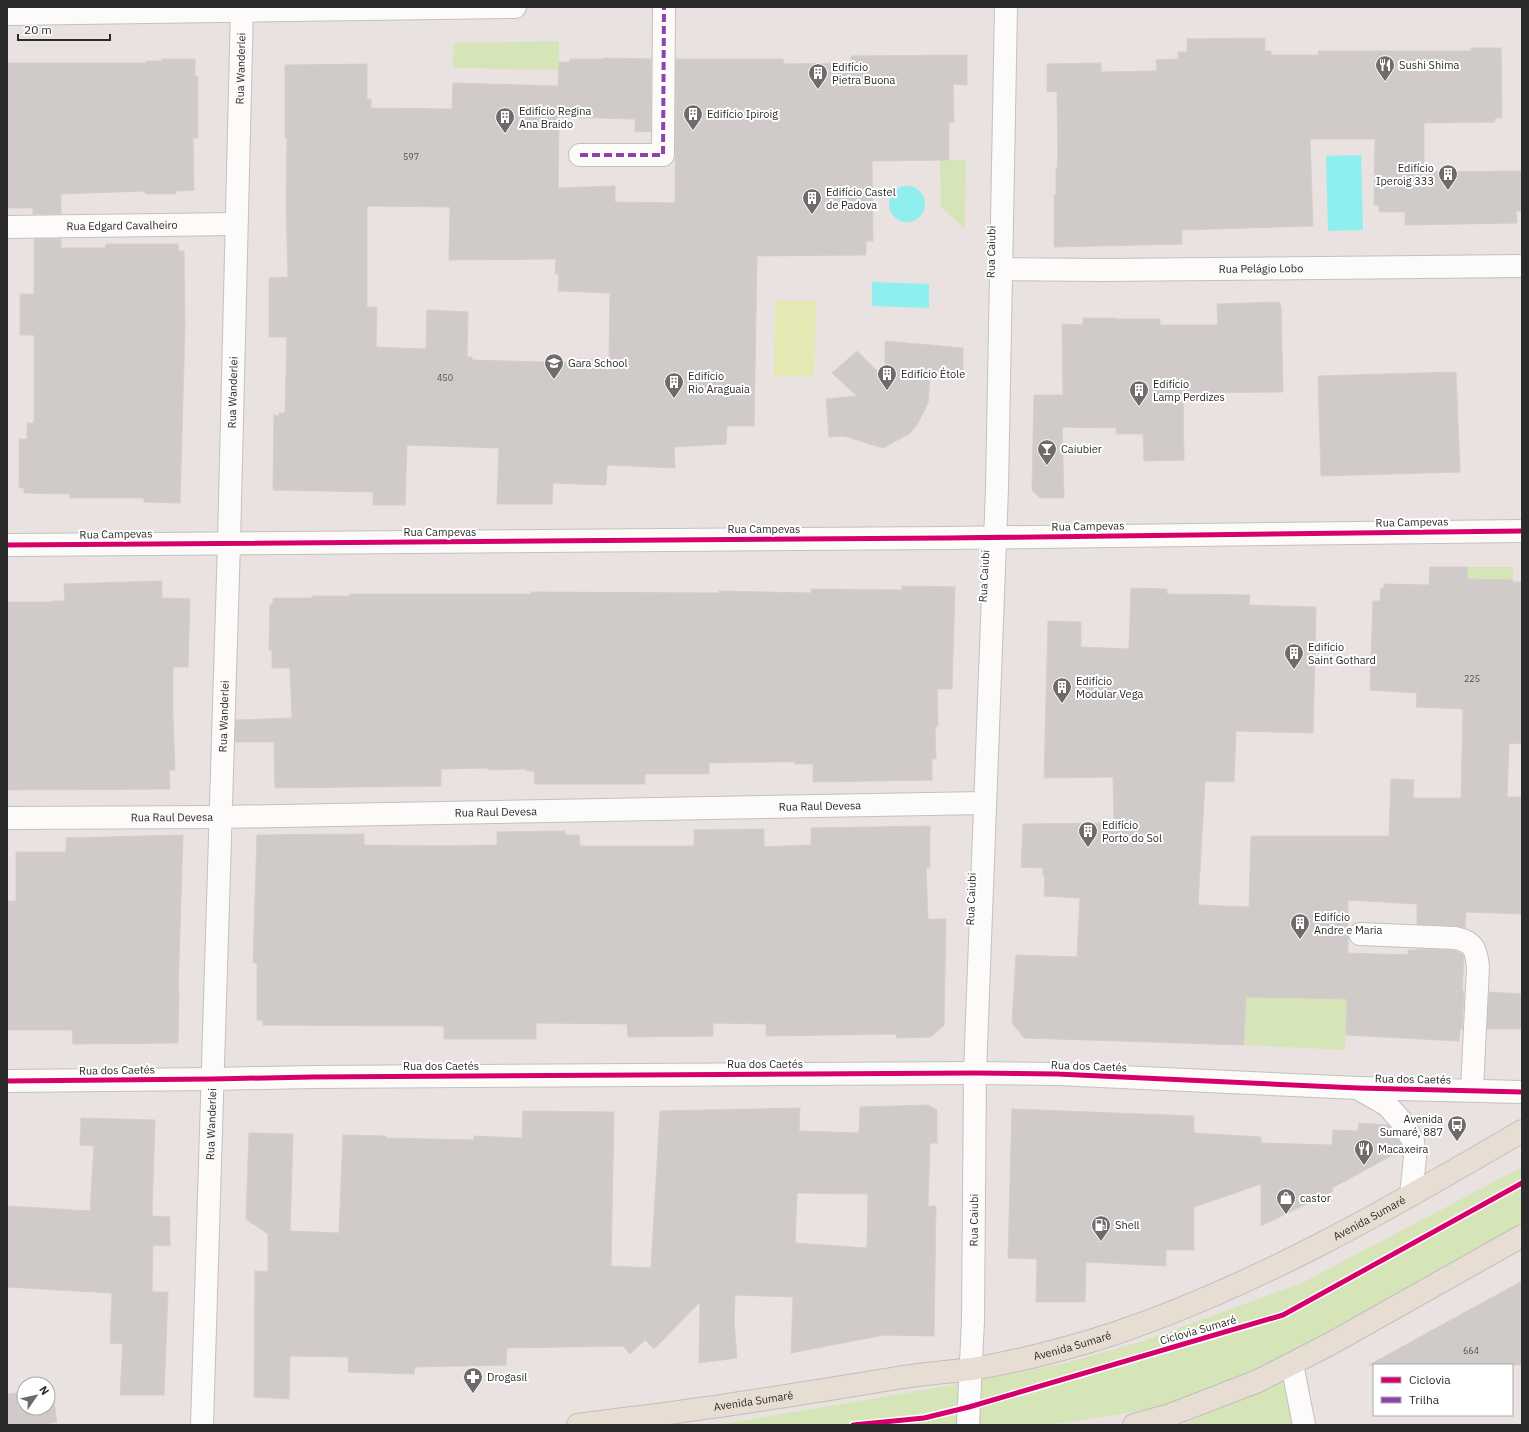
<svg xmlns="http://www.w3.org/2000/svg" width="1529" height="1432" viewBox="0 0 1529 1432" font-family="'IBM Plex Sans',sans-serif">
  <rect width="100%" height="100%" fill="#e9e2e0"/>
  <!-- green -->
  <path fill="#d6e5b7" d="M559,41V70L453,68L454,43Z
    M940,160H966L965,229L941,207Z
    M1467,567H1513V580L1467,579Z
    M1246,997L1347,999L1345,1050L1245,1045Z
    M1522,1167V1229L1284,1359L1160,1408L1047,1425H716L959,1384L1066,1363L1143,1341L1302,1283Z
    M1287,1379L1295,1425H1181Z"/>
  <!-- pitch -->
  <path fill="#e4e9b4" d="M775,300L816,301L814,377L774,376Z"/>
  <!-- water -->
  <path fill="#8fefef" d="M1361,155L1363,230L1328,231L1326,156Z
    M889 204a18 18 0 1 1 36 0a18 18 0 1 1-36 0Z
    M872,282L929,284V308L872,306Z"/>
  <!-- building -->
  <path fill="#d0cbc9" stroke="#d4cecc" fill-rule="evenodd" d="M1265,38V51H1271V55H1319L1318,51H1471V48H1501L1502,118H1495V122L1424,123V172L1522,171V211H1516L1517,223L1405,225V212H1379V205H1374L1375,139H1310L1313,226L1182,230V244L1054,247V195H1056V169H1057L1058,156L1057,91L1047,92V64L1101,63V72L1157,71L1156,60L1178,59V52H1187V39Z
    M967,55V85L953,84L954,122L949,123V160L872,161L873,241H866V255L757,256L754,426H727L726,444L674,447L675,468L607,465L606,485L553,483L552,504H497L499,448L407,445L405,505H373V492L273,490L274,415L279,416V413H285L287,337H269V278L288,277L286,204L287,138H285V65L367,64V99H371V108L452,109L453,83L558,86L559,62H570V59H604V58L650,59H651V131L635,132V119L559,117L558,188L615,186V202L675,203L676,59H783L784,64L851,63V56ZM367,206L450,207L449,260L556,259L555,274H559L558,291L610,293L609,359H578V363L472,360V357H467L468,312L427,310L426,349L376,347L377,307H367Z
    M162,59H195V76H198V138H193L194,190L176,191V194H145V191L61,194V214H33V208H7V63H146V61H162Z
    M34,239H61V248H105L106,244H178L179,251H184L185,325L180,503L144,502V498H70V494L24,493V488H19V439H27V423H34V335H20V294H34Z
    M1279,302L1281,307L1283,392L1183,393L1184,460L1144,461L1143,434H1116V428L1062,427L1064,498H1040L1032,490L1034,395H1063L1062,324L1083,325V318H1115V319H1160V325H1218L1217,304Z
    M885,341L963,348V375L930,376L928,403L917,425L909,434L883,448L844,436L829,437L826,399L857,396L832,373L857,351L885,379Z
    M1456,372L1460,472L1321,476L1318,376Z
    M1430,567H1467V579L1513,580V582H1522V744L1509,743L1507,797H1522V914L1466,912L1465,928L1456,926L1417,924V904L1348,900V953L1408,955V950H1417V949L1453,950L1462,954L1464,957L1462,991H1464L1462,1029H1460L1459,1041L1346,1035L1347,999L1246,997L1244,1045L1024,1038L1012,1023L1016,955L1077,957L1080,898L1044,896L1045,877L1043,876V868L1021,867L1023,824L1114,823L1113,777L1044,778L1048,621L1081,622V647L1129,649L1131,588L1167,589V594L1250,595L1249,605L1316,607L1313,733L1236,731L1234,782L1205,781L1198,905L1249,907L1251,836H1389L1391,779L1414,780L1413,798H1461L1463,709L1416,707L1417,693L1370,690L1373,601H1380L1381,588H1384V584L1429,585Z
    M162,581V598L190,599L188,667H173V718L175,770H169L170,789L7,790V602H51V601H65L64,584Z
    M902,586L955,587L952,689H937L938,726H935L936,759H932V780L813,782V764H795V762H770L709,763V774H645V784H535L534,771H527V769L488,770V768L441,769V786L275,788L274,742H235L236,720L292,718L290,668H272V650H269L270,604H273V598H313L312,596H350V594H531V592L719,593V591L811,593V589L902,590Z
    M930,826V868H926L928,919H946L944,1025L931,1037L896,1038L897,1034L766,1036V1024L713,1023V1036L628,1037L627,1024L536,1023V1039H444V1026L263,1025V1020H257V963H253L257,835L364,834V845L443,846L497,845V832L565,831V835H579L580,846H694V830L764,829V847L811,845V828Z
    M183,835L178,991H179L178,1043L73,1044L72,1030H7V901H16V852H66V838Z
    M1489,992L1522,994V1029H1487Z
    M928,1105L937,1110V1143H930L928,1206H936L934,1336L884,1335L791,1353L793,1297L735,1295L734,1321L737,1358L699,1363L700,1302L654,1349L645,1340L630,1354L623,1346L507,1348L506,1365L415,1367L414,1374L348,1372L349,1357L290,1356L289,1399L254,1397L255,1271L268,1272V1234L246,1219L249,1133L293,1134L290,1231L339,1233L343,1135L386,1136V1138L474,1140V1136L522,1138L523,1111L614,1112L611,1266L651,1268L660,1111L800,1108L799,1131L859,1133L860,1107ZM797,1193L868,1194L867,1248L795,1243Z
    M1012,1109L1194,1116V1133L1261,1137V1143L1332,1145L1333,1130L1358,1131L1359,1123L1388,1125L1393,1130L1401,1144L1400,1151L1332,1188L1333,1191L1261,1226V1184L1194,1207V1250H1166V1266L1086,1262L1085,1302H1036L1037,1259L1008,1258Z
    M81,1118L155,1120L152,1216L170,1217V1246L153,1245L152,1292H168L164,1395H120L123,1344L110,1343L112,1293L7,1287V1206L90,1211L94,1146L80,1145Z
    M1522,1281V1365H1369Z
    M48,1388H52L57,1422L36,1425H7V1394L24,1392V1408H48Z"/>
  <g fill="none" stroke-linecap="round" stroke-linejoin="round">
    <!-- minor casing -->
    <g stroke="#c2c1c2" stroke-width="24">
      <g id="minor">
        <path d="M7,14L515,7"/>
        <path d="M580,155H663L664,7"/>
        <path id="s1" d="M7,227L236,224"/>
        <path id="s2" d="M1001,269L1103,270L1522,266"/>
        <path d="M7,545L946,538L1522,531"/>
        <path id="s3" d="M7,818L221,817L984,803"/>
        <path d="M1360,934L1455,938C1474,942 1476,949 1478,967L1472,1090"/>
        <path d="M7,1081L212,1079L312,1077L975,1073L1057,1074L1358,1088L1522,1092"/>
        <path d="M1359,1089L1387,1105L1403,1123L1413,1141L1415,1157L1411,1195"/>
        <path d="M1292,1364L1304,1425"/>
      </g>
    </g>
    <!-- tertiary casing -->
    <g stroke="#c2c1c2" stroke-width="24">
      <g id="tertiary">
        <path id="s4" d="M202,1425L229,543L242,7"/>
      </g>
    </g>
    <!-- secondary casing -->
    <g stroke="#c2c1c2" stroke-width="24">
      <g id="secondary">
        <path id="s5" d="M968,1425L973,1321L975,1073L997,488L1006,7"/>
      </g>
    </g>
    <!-- primary casing -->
    <g stroke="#c0bebe" stroke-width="24">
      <g id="primary">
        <path id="s6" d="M578,1425C630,1418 682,1412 733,1404C788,1396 842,1387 897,1378C922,1374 947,1372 972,1369C1019,1361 1067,1349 1113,1334C1258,1285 1391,1208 1522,1131"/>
        <path d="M1134,1425L1170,1415L1258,1381L1332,1343L1522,1236"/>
      </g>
    </g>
    <!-- minor -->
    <use href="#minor" stroke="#fcfbfa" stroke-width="22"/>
    <!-- tertiary -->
    <use href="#tertiary" stroke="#fcfbfa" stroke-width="22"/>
    <!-- secondary -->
    <use href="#secondary" stroke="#fcfbfa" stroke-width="22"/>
    <!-- primary -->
    <use href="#primary" stroke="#e7ddd2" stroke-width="22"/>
    <!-- quiet -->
    <path stroke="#8e44ad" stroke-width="4" stroke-dasharray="8 4" stroke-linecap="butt" d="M580,155H663L664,7"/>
    <!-- cycleway casing -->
    <g stroke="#fff" stroke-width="8">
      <path id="cycleway" d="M7,545L946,538L1522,531
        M7,1081L212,1079L312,1077L975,1073L1057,1074L1358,1088L1522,1092
        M853,1425L924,1418L969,1407L1283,1315L1522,1183"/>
    </g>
    <!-- cycleway -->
    <use href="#cycleway" stroke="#d6006c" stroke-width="5"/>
  </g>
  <!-- icons -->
  <defs>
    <g id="restaurant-pin" transform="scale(1)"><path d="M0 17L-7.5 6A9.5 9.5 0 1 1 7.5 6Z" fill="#6e6b6a" stroke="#fff"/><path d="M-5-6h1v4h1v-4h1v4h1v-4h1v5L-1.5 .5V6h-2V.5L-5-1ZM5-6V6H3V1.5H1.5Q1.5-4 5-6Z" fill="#fff"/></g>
    <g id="building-pin" transform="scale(1)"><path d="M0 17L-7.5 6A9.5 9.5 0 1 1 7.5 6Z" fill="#6e6b6a" stroke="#fff"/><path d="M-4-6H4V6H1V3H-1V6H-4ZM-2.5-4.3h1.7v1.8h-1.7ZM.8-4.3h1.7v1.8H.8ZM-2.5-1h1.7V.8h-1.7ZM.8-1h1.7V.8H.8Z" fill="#fff"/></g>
    <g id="school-pin" transform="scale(1)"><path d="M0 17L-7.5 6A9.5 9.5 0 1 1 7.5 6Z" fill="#6e6b6a" stroke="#fff"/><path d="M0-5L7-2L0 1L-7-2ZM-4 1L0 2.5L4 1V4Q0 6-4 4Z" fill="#fff"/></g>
    <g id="bar-pin" transform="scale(1)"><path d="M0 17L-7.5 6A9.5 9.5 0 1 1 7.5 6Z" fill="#6e6b6a" stroke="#fff"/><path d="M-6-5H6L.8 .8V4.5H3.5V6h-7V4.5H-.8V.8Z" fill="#fff"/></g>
    <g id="bus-pin" transform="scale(1)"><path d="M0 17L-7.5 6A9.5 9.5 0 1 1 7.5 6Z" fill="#6e6b6a" stroke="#fff"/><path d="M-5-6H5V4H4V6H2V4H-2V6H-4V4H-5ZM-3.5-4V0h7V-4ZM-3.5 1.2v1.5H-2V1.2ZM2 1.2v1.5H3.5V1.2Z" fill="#fff"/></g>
    <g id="shop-pin" transform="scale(1)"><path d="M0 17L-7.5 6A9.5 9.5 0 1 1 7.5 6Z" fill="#6e6b6a" stroke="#fff"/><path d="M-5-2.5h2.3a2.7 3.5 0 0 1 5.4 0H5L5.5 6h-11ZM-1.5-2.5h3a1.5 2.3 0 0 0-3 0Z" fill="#fff"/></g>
    <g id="fuel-pin" transform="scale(1)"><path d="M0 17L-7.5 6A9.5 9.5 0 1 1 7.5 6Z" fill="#6e6b6a" stroke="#fff"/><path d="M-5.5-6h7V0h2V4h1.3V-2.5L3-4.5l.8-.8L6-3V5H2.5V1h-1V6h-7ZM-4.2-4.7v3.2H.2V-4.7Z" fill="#fff"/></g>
    <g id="pharmacy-pin" transform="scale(1)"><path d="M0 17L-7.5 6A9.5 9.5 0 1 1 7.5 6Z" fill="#6e6b6a" stroke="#fff"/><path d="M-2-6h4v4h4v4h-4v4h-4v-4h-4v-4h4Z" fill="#fff"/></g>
  </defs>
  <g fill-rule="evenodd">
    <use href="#restaurant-pin" x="1385" y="65"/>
    <use href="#building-pin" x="818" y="73"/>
    <use href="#building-pin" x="693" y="114"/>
    <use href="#building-pin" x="505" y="117"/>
    <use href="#building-pin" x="1448" y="174"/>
    <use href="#building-pin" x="812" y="198"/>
    <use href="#school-pin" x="554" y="363"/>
    <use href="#building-pin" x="887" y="374"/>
    <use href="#building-pin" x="674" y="382"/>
    <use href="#building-pin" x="1139" y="390"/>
    <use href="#bar-pin" x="1047" y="449"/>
    <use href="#building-pin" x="1294" y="653"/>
    <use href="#building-pin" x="1062" y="687"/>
    <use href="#building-pin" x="1088" y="831"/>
    <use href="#building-pin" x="1300" y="923"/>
    <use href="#bus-pin" x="1457" y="1125"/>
    <use href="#restaurant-pin" x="1364" y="1149"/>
    <use href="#shop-pin" x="1286" y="1198"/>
    <use href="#fuel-pin" x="1101" y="1225"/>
    <use href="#pharmacy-pin" x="473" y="1377"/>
  </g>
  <g text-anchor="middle" stroke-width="4" stroke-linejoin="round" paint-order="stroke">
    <!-- number labels -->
    <g font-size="9" fill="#555453">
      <text x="411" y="160">597</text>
      <text x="445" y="381">450</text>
      <text x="1472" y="682">225</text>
      <text x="1471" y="1354">664</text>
    </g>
    <!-- poi labels -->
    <g font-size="11" fill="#2b2b2b" stroke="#fff" text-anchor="start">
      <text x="1399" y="69">Sushi Shima</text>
      <text x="832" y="71">Edifício<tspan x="832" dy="13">Pietra Buona</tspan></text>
      <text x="519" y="115">Edifício Regina<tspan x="519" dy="13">Ana Braido</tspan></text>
      <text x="707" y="118">Edifício Ipiroig</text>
      <text x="1434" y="172" text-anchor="end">Edifício<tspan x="1434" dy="13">Iperoig 333</tspan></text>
      <text x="826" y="196">Edifício Castel<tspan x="826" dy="13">de Padova</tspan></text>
      <text x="568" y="367">Gara School</text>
      <text x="901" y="378">Edifício Étole</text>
      <text x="688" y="380">Edifício<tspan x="688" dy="13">Rio Araguaia</tspan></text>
      <text x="1153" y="388">Edifício<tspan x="1153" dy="13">Lamp Perdizes</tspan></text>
      <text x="1061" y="453">Caiubier</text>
      <text x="1308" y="651">Edifício<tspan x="1308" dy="13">Saint Gothard</tspan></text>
      <text x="1076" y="685">Edifício<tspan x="1076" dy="13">Modular Vega</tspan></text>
      <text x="1102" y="829">Edifício<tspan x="1102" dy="13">Porto do Sol</tspan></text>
      <text x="1314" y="921">Edifício<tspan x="1314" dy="13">Andre e Maria</tspan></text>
      <text x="1443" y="1123" text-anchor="end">Avenida<tspan x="1443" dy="13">Sumaré, 887</tspan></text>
      <text x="1378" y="1153">Macaxeira</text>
      <text x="1300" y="1202">castor</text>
      <text x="1115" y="1229">Shell</text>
      <text x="487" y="1381">Drogasil</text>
    </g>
    <!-- street labels -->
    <g font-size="11" fill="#2b2b2b" stroke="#fff">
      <text dy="4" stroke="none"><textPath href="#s4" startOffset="1357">Rua Wanderlei</textPath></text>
      <text dy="4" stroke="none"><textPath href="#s1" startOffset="115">Rua Edgard Cavalheiro</textPath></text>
      <text transform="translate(991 252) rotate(-89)" y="4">Rua Caiubi</text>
      <text dy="4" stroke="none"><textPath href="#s2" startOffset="260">Rua Pelágio Lobo</textPath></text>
      <text dy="4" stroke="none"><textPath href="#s4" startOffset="1033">Rua Wanderlei</textPath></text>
      <text transform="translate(1412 522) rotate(-1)" y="4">Rua Campevas</text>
      <text transform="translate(1088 526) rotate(-1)" y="4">Rua Campevas</text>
      <text x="764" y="533">Rua Campevas</text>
      <text x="440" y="536">Rua Campevas</text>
      <text transform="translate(116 534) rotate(-1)" y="4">Rua Campevas</text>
      <text transform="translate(984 576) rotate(-87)" y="4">Rua Caiubi</text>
      <text dy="4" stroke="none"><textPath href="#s4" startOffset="709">Rua Wanderlei</textPath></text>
      <text dy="4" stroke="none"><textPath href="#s3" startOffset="813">Rua Raul Devesa</textPath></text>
      <text dy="4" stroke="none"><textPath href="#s3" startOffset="489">Rua Raul Devesa</textPath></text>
      <text dy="4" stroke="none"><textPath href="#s3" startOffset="165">Rua Raul Devesa</textPath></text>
      <text transform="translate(971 899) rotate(-88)" y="4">Rua Caiubi</text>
      <text x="765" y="1068">Rua dos Caetés</text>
      <text x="441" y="1070">Rua dos Caetés</text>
      <text transform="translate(1089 1066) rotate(2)" y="4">Rua dos Caetés</text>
      <text transform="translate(117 1070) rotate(-1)" y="4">Rua dos Caetés</text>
      <text transform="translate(1413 1079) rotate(1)" y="4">Rua dos Caetés</text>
      <text dy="4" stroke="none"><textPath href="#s4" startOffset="301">Rua Wanderlei</textPath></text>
      <text dy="4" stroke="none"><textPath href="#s6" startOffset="825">Avenida Sumaré</textPath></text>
      <text dy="4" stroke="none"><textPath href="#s5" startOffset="205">Rua Caiubi</textPath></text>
      <text transform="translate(1198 1330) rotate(-16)" y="4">Ciclovia Sumaré</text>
      <text dy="4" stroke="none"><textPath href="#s6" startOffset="501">Avenida Sumaré</textPath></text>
      <text dy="4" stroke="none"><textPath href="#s6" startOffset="177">Avenida Sumaré</textPath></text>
    </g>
  </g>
  <!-- border -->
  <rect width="1529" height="1432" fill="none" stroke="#2b2b2b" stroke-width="16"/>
  <!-- legend -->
  <rect x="1373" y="1364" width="140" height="52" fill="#ffffff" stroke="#aaaaaa"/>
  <rect x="1381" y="1377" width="20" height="6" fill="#d6006c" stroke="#aaaaaa"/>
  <text x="1409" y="1384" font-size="12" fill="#2b2b2b">Ciclovia</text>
  <rect x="1381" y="1397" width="20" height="6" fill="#8e44ad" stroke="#aaaaaa"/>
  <text x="1409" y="1404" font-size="12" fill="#2b2b2b">Trilha</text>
  <!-- north arrow -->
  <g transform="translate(36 1396) rotate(56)"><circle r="19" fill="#ffffff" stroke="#aaaaaa"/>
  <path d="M0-3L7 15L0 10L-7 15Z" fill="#6e6b6a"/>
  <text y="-6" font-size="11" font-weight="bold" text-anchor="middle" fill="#2b2b2b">N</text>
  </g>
  <!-- scale -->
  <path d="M18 34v6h92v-6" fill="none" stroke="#2b2b2b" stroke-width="2"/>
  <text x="24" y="34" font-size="12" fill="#2b2b2b" stroke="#ffffff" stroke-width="3" paint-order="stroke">20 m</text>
</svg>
